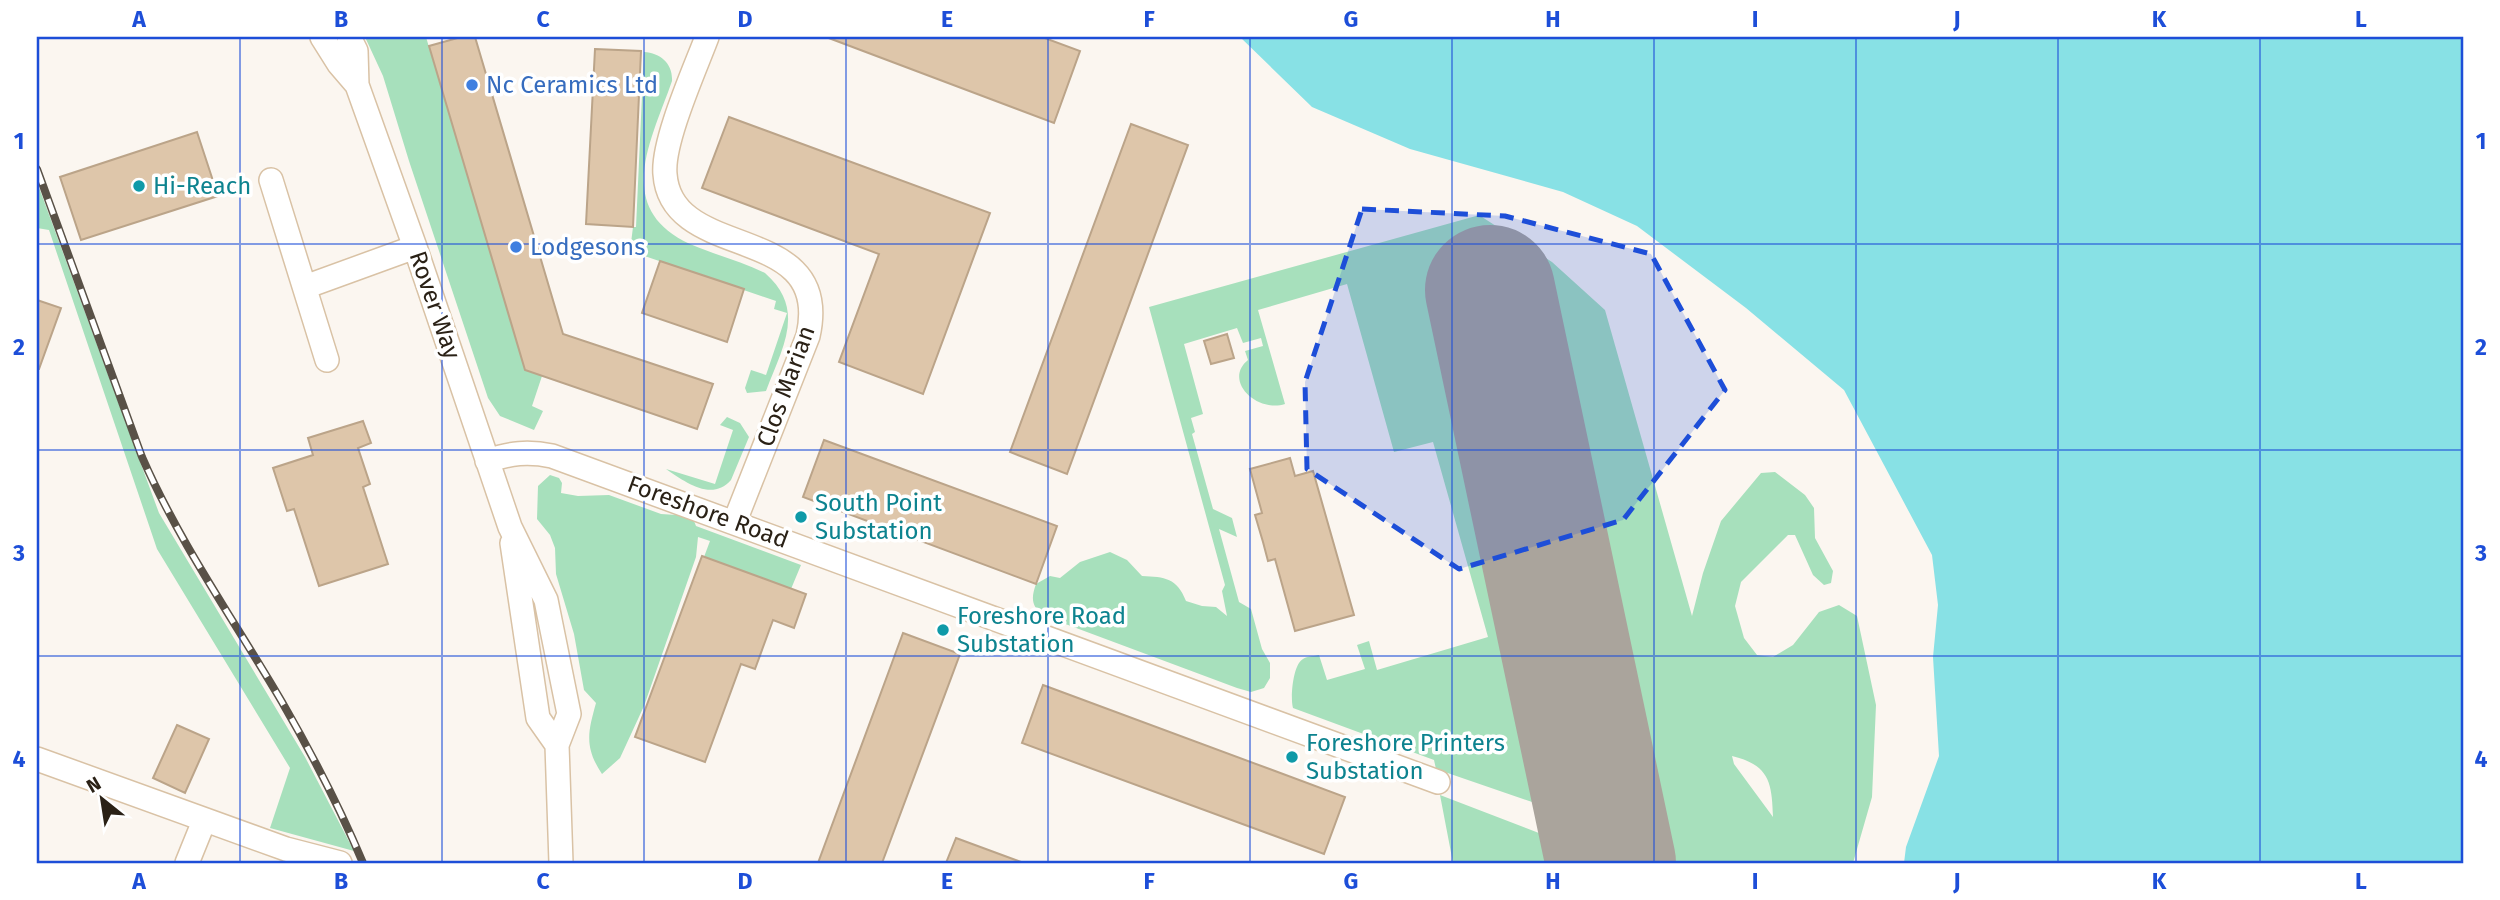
<svg xmlns="http://www.w3.org/2000/svg" width="2500" height="900" viewBox="0 0 2500 900" font-family="'Fira Sans',sans-serif">
  <rect width="100%" height="100%" fill="#fbf6f0"/>
  <!-- green -->
  <path fill="#a7e0bc" fill-rule="evenodd" d="M365,37H426L525,370L542,376L532,406L543,411L534,430L500,416L488,398L409,161L383,76Z
    M644,52C661,53 673,64 672,81C652,139 612,208 690,244C715,255 741,261 765,273C807,310 782,348 766,391L747,393L745,388L751,370L766,375L787,313L774,309L776,301L630,251L633,227H636Z
    M37,182L159,513L305,757L354,851L270,828L290,768L157,549L49,230L37,228Z
    M1476,216L1482,217L1552,262L1605,310L1692,616L1703,573L1721,521L1761,473L1775,472L1805,495L1814,508L1815,538L1833,571L1831,583L1824,585L1813,575L1795,535H1788L1741,582L1735,606L1744,638L1757,655L1773,657L1793,645L1819,612L1839,605L1857,616L1876,705L1872,797L1853,863H1453L1440,795L1544,835L1538,804L1436,769L1434,760L1293,708C1290,698 1293,664 1303,659C1307,656 1315,656 1319,655L1327,680L1365,669L1357,645L1369,641L1377,670L1488,637L1433,442L1394,452L1347,284L1258,310L1285,404C1256,413 1223,380 1248,360L1245,351L1263,346L1261,338L1243,343L1237,328L1184,344L1203,414L1191,418L1195,432L1192,434L1213,509L1232,518L1237,537L1219,529L1239,602L1251,609L1262,649L1270,663V678L1264,688L1251,692L1237,688L1044,616C1031,606 1031,598 1036,584L1050,576L1060,578L1080,562L1110,552L1127,560L1142,576C1165,577 1177,578 1186,601L1202,606L1216,607L1227,616L1222,591L1225,585L1149,307ZM1732,756C1769,765 1772,782 1773,817L1734,764Z
    M727,417L740,423L749,437L731,480C712,502 685,482 666,469L715,484L733,430L720,425Z
    M550,475L559,478L562,483L561,493L578,496L609,495L661,514L692,516L696,526L801,565L791,589L704,557L710,541L698,537L696,557L644,706L620,758L602,774C584,747 588,732 596,703L584,690L574,634L556,574L555,548L550,535L537,519L538,486Z"/>
  <!-- water -->
  <path fill="#88e1e5" d="M1240,37H2463V863H1904L1906,847L1939,756L1933,657L1938,605L1932,555L1844,390L1746,308L1637,226L1563,192L1410,149L1312,107Z"/>
  <g fill="none" stroke-linecap="round" stroke-linejoin="round">
    <!-- runway -->
    <path stroke="#aaa49c" stroke-width="130" d="M1490,290L1611,863"/>
  </g>
  <!-- building -->
  <path fill="#dec6aa" stroke="#bba489" stroke-width="2" d="M461,37H475L563,334L713,384L697,429L525,370L429,46Z
    M826,37H1042L1080,51L1054,123Z
    M595,49L641,51L633,227L586,224Z
    M729,117L990,213L923,394L839,362L879,254L702,188Z
    M1131,124L1188,145L1067,474L1010,452Z
    M197,132L218,196L81,240L60,177Z
    M660,261L744,289L727,342L642,313Z
    M37,300L61,308L39,369H37Z
    M1227,334L1234,358L1211,364L1204,341Z
    M363,421L371,443L358,448L370,484L363,487L388,564L319,586L294,509L287,511L273,468L313,455L308,438Z
    M824,440L1057,526L1036,584L803,497Z
    M1290,458L1295,476L1313,471L1354,615L1295,631L1275,559L1268,561L1263,542L1255,515L1262,513L1250,469Z
    M702,556L806,594L794,628L773,620L755,669L741,664L705,762L635,737Z
    M903,633L960,654L882,863H818Z
    M1043,685L1345,797L1324,854L1022,743Z
    M177,725L209,739L185,793L153,778Z
    M956,838L1021,862L1020,863H946Z"/>
  <g fill="none" stroke-linecap="round" stroke-linejoin="round">
    <!-- minor casing -->
    <g stroke="#d9c2a5" stroke-width="26">
      <path id="minor" d="M322,37L339,64L357,85
        M349,37L356,51L357,85L415,247L510,527L546,600L569,714L557,745L561,863
        M707,37C695,69 662,142 665,174C671,264 834,220 808,336L735,521
        M271,180L327,360
        M305,287L415,247
        M487,461C510,453 528,451 552,456L1438,782
        M512,543L538,718L557,745
        M37,759L286,849L340,863
        M187,863L204,821"/>
    </g>
    <!-- minor -->
    <use href="#minor" stroke="#fff" stroke-width="23"/>
    <!-- rail casing -->
    <g stroke="#595147" stroke-width="8">
      <path id="rail" d="M37,169L142,457C180,544 234,620 282,702C312,754 340,808 363,863"/>
    </g>
    <!-- rail -->
    <use href="#rail" stroke="#fff" stroke-width="5" stroke-dasharray="16" stroke-linecap="butt"/>
  </g>
  <!-- marked area -->
  <path fill="#1d4ed8" fill-opacity="0.2" stroke="#1d4ed8" stroke-width="5" stroke-dasharray="14 9" stroke-linejoin="round" d="M1362,209L1505,216L1651,254L1725,390L1623,520L1459,569L1307,469L1305,382Z"/>
  <!-- grid -->
  <path fill="none" stroke="#1d4ed8" stroke-width="2" stroke-opacity="0.55" d="M240,37V863M442,37V863M644,37V863M846,37V863M1048,37V863M1250,37V863M1452,37V863M1654,37V863M1856,37V863M2058,37V863M2260,37V863M37,244H2463M37,450H2463M37,656H2463"/>
  <!-- markers -->
  <g fill="#3f7fe0" stroke="#fff" stroke-width="2.5">
    <circle cx="472" cy="85" r="7"/>
    <circle cx="516" cy="247" r="7"/>
  </g>
  <g fill="#0f9aa8" stroke="#fff" stroke-width="2.5">
    <circle cx="139" cy="186" r="7"/>
    <circle cx="801" cy="517" r="7"/>
    <circle cx="943" cy="630" r="7"/>
    <circle cx="1292" cy="757" r="7"/>
  </g>
  <g text-anchor="middle" stroke-width="7" stroke-linejoin="round" paint-order="stroke">
    <!-- shop labels -->
    <g font-size="24" fill="#366cbe" stroke="#fff" text-anchor="start">
      <text x="486" y="93">Nc Ceramics Ltd</text>
      <text x="530" y="255">Lodgesons</text>
    </g>
    <!-- culture labels -->
    <g font-size="24" fill="#0d838f" stroke="#fff" text-anchor="start">
      <text x="153" y="194">Hi-Reach</text>
      <text x="815" y="511">South Point<tspan x="815" dy="28">Substation</tspan></text>
      <text x="957" y="624">Foreshore Road<tspan x="957" dy="28">Substation</tspan></text>
      <text x="1306" y="751">Foreshore Printers<tspan x="1306" dy="28">Substation</tspan></text>
    </g>
    <!-- street labels -->
    <g font-size="24" fill="#2a2116" stroke="#fff">
      <text transform="translate(435 305) rotate(71)" y="8">Rover Way</text>
      <text transform="translate(786 386) rotate(-70)" y="8">Clos Marian</text>
      <text transform="translate(708 512) rotate(20)" y="8">Foreshore Road</text>
    </g>
  </g>
  <!-- border -->
  <rect width="2500" height="900" fill="none" stroke="#ffffff" stroke-width="77"/>
  <!-- north arrow -->
  <g transform="translate(102 799) rotate(330)" stroke="#ffffff" stroke-width="5" paint-order="stroke">
  <path d="M0-5L12 26L0 18L-12 26Z" fill="#2a2116"/>
  <text y="-10" font-size="19" font-weight="bold" text-anchor="middle" fill="#2a2116">N</text>
  </g>
  <rect x="38" y="38" width="2424" height="824" fill="none" stroke="#1d4ed8" stroke-width="2.5"/>
  <g font-size="23" text-anchor="middle" font-weight="bold" fill="#1d4ed8">
    <text x="139" y="27">A</text>
    <text x="341" y="27">B</text>
    <text x="543" y="27">C</text>
    <text x="745" y="27">D</text>
    <text x="947" y="27">E</text>
    <text x="1149" y="27">F</text>
    <text x="1351" y="27">G</text>
    <text x="1553" y="27">H</text>
    <text x="1755" y="27">I</text>
    <text x="1957" y="27">J</text>
    <text x="2159" y="27">K</text>
    <text x="2361" y="27">L</text>
    <text x="19" y="149">1</text>
    <text x="2481" y="149">1</text>
    <text x="19" y="355">2</text>
    <text x="2481" y="355">2</text>
    <text x="19" y="561">3</text>
    <text x="2481" y="561">3</text>
    <text x="19" y="767">4</text>
    <text x="2481" y="767">4</text>
    <text x="139" y="889">A</text>
    <text x="341" y="889">B</text>
    <text x="543" y="889">C</text>
    <text x="745" y="889">D</text>
    <text x="947" y="889">E</text>
    <text x="1149" y="889">F</text>
    <text x="1351" y="889">G</text>
    <text x="1553" y="889">H</text>
    <text x="1755" y="889">I</text>
    <text x="1957" y="889">J</text>
    <text x="2159" y="889">K</text>
    <text x="2361" y="889">L</text>
  </g>
</svg>
